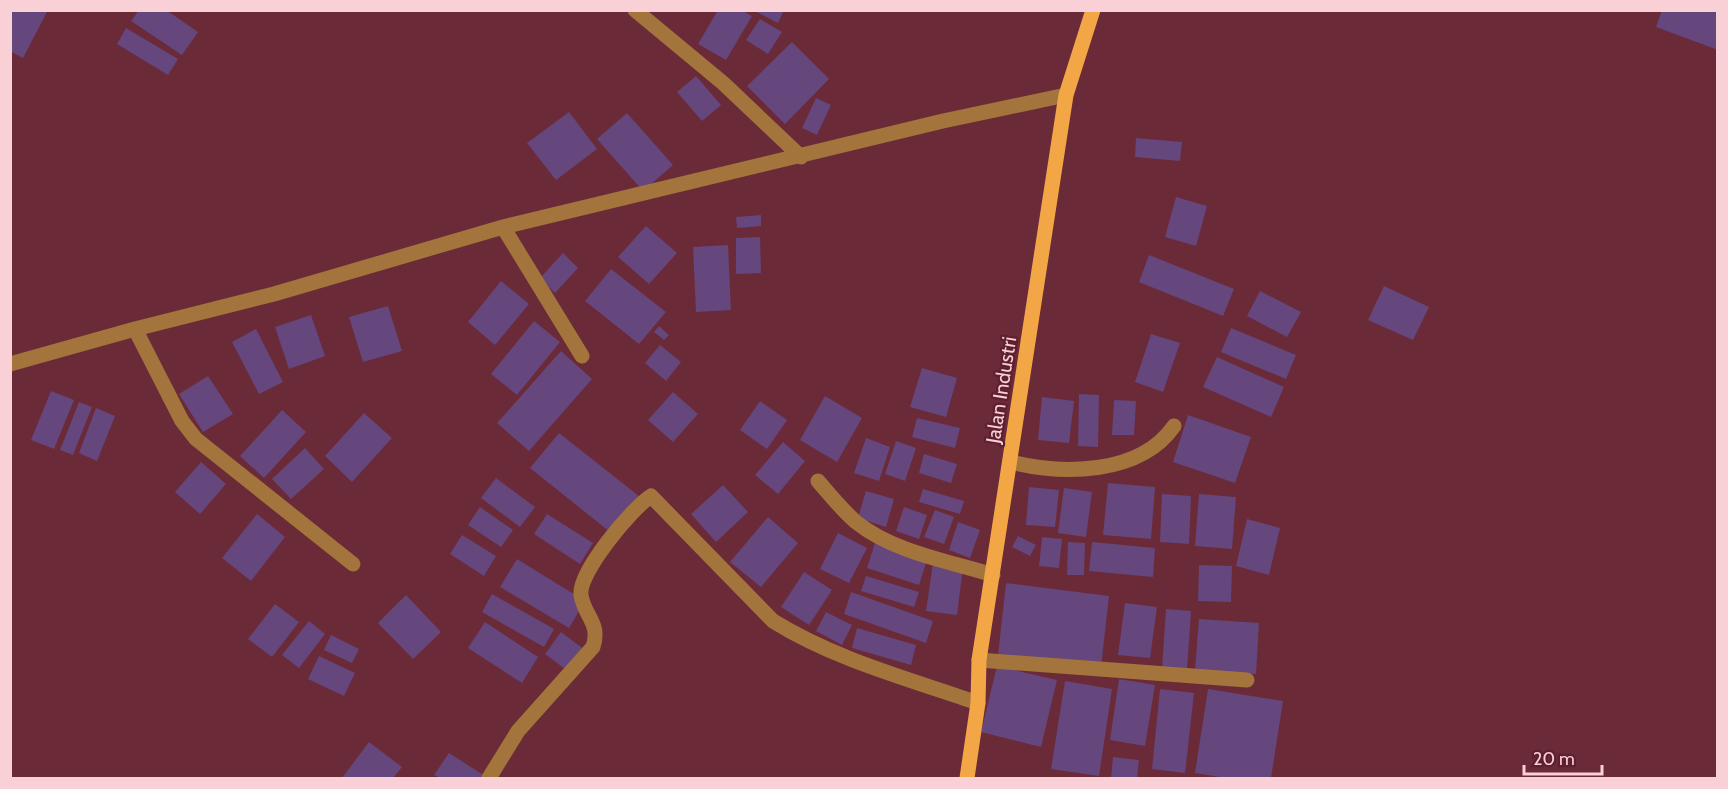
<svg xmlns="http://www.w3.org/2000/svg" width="1728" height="789" viewBox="0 0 1728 789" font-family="Cabin,sans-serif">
  <rect width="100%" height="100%" fill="#6b2a38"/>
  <!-- building -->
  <path fill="#65467d" d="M10,10H48L23,58L10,51Z
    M139,10H166L198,32L182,55L131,21Z
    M718,10H741L752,16L726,60L698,44Z
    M753,10H784L778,23Z
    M1662,10H1718V50L1656,27Z
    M760,19L782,32L768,54L746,40Z
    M126,28L178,59L168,75L117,44Z
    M792,42L829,79L785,124L747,86Z
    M696,76L721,105L702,121L677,92Z
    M816,98L831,105L817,135L802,128Z
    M569,112L597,149L556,180L527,143Z
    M627,113L673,165L643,191L597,139Z
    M1136,138L1182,142L1180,161L1135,157Z
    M1176,197L1207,206L1196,246L1165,237Z
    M761,215V226L737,228L736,217Z
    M646,226L677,253L649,284L618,257Z
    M760,237L761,273L736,274V238Z
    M728,245L731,310L696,312L693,247Z
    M563,253L578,268L555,293L540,278Z
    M1149,255L1234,289L1223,316L1139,282Z
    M611,269L666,312L639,344L585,301Z
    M501,281L529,304L495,345L468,322Z
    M1384,286L1429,307L1413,340L1368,320Z
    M1260,291L1301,312L1287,337L1247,316Z
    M388,306L402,351L363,362L349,317Z
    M311,315L325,356L289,369L275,327Z
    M534,321L560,342L517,395L491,374Z
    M659,326L669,335L664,340L654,332Z
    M1231,328L1296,355L1286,379L1221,352Z
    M256,329L283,382L259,394L232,342Z
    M1151,334L1180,343L1163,392L1135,382Z
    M660,345L681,362L666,381L645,363Z
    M561,351L592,379L529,451L497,423Z
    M1217,357L1284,387L1271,417L1203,387Z
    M922,368L957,378L946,417L910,407Z
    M208,376L233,414L203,432L179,394Z
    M51,391L74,400L54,449L31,440Z
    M673,392L698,414L673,442L648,420Z
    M1079,394L1099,395L1098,447L1078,446Z
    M825,396L862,418L837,462L800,440Z
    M1042,397L1074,401L1069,443L1038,440Z
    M1114,400L1136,401L1134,435H1112Z
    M760,401L787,420L767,449L740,430Z
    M79,402L92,407L73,455L60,450Z
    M96,408L115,416L97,461L79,453Z
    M282,410L306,432L264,478L240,456Z
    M364,413L392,438L352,482L325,456Z
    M1188,415L1251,437L1235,483L1173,462Z
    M917,418L960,428L955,448L912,437Z
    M559,433L644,500L615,536L530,468Z
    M866,438L890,447L879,481L854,473Z
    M896,441L916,448L905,481L885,474Z
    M783,442L805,461L778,494L755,475Z
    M305,448L324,469L291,499L272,479Z
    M924,454L957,464L951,483L919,473Z
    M201,462L226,484L200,514L175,492Z
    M496,478L535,507L520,527L481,498Z
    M1108,483L1155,487L1151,539L1103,535Z
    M723,485L748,512L716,542L691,514Z
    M1029,487L1059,490L1055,527L1026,525Z
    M1064,488L1092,492L1086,537L1058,533Z
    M923,489L964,501L960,514L919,502Z
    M866,491L894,499L886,527L858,518Z
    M1162,494L1191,496L1189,544L1160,542Z
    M1199,494L1236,497L1232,549L1195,546Z
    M480,507L513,530L501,547L468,525Z
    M904,507L927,515L919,539L896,531Z
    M935,510L954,517L944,544L924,537Z
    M257,514L285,537L251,581L222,558Z
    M547,514L593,543L580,564L534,534Z
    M768,517L798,543L761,587L730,562Z
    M1247,519L1280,528L1269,575L1236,566Z
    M958,522L980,530L970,558L949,550Z
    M838,533L867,548L849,583L820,569Z
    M462,535L496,556L484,576L450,554Z
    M1018,536L1036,545L1030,556L1012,547Z
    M1042,537L1062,539L1059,568L1039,566Z
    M1068,542L1085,543L1084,575H1067Z
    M1092,542L1155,548L1153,577L1089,571Z
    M875,543L927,560L919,585L867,568Z
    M517,559L585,601L569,628L500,587Z
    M933,563L963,567L957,615L926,611Z
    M1199,565L1232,566L1231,602L1198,601Z
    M804,572L832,590L809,625L781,607Z
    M866,576L919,592L914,607L861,591Z
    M1006,583L1109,596L1101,667L998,655Z
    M851,592L933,621L926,643L844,614Z
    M492,594L554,629L544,647L482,612Z
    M406,595L441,632L413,659L378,623Z
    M1125,603L1157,607L1150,658L1118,655Z
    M275,604L299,622L272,657L248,639Z
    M1166,609L1191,611L1187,670L1162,668Z
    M826,612L852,625L842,645L816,631Z
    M1199,619L1259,623L1256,674L1195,670Z
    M309,621L325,634L299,668L282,655Z
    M485,622L538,657L522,683L468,648Z
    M857,628L916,645L911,665L852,648Z
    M561,632L589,653L573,675L545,654Z
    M331,635L359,649L352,663L324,650Z
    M319,656L355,673L344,696L308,679Z
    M997,666L1057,680L1041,747L981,732Z
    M1119,679L1155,685L1145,746L1110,740Z
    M1065,681L1112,689L1099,776L1051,769Z
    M1160,689L1194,693L1185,773L1152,769Z
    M1208,689L1283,701L1271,778H1226L1195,773Z
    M369,742L402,767L393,778H342Z
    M449,753L488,778H440L434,775Z
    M1113,757L1139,760L1137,778H1111Z"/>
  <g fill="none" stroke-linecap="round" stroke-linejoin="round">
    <!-- minor -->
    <path stroke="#a3743c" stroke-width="15" d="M635,10L723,83L801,157
      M503,227L582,356
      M135,329L182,421L196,439L353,564
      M10,364L135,329L274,294L503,227L943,121L1066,95
      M1011,462C1063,475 1140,475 1174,426
      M818,481C830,495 842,510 856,522C893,552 948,561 993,575
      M979,660L1247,680
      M489,778L518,731L593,647C601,623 584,616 581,595C578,573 631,509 651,496L773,621C836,660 909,679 978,703"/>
    <!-- major -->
    <path stroke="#f3a646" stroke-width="15" d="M967,778L978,703L979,660L1066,95L1093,10"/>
  </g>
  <g text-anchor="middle" stroke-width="4.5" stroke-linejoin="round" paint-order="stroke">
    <!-- street labels -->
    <g font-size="20" fill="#f9d0d6" stroke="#5e1f2e">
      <text transform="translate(1001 390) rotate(-81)" y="7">Jalan Industri</text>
    </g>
  </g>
  <!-- border -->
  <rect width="1728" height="789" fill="none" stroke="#f9d0d6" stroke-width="24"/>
  <!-- scale -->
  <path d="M1524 765v9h78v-9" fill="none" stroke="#f9d0d6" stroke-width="3"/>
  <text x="1533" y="765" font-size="18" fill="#f9d0d6" stroke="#5e1f2e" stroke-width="4.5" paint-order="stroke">20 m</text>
</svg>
